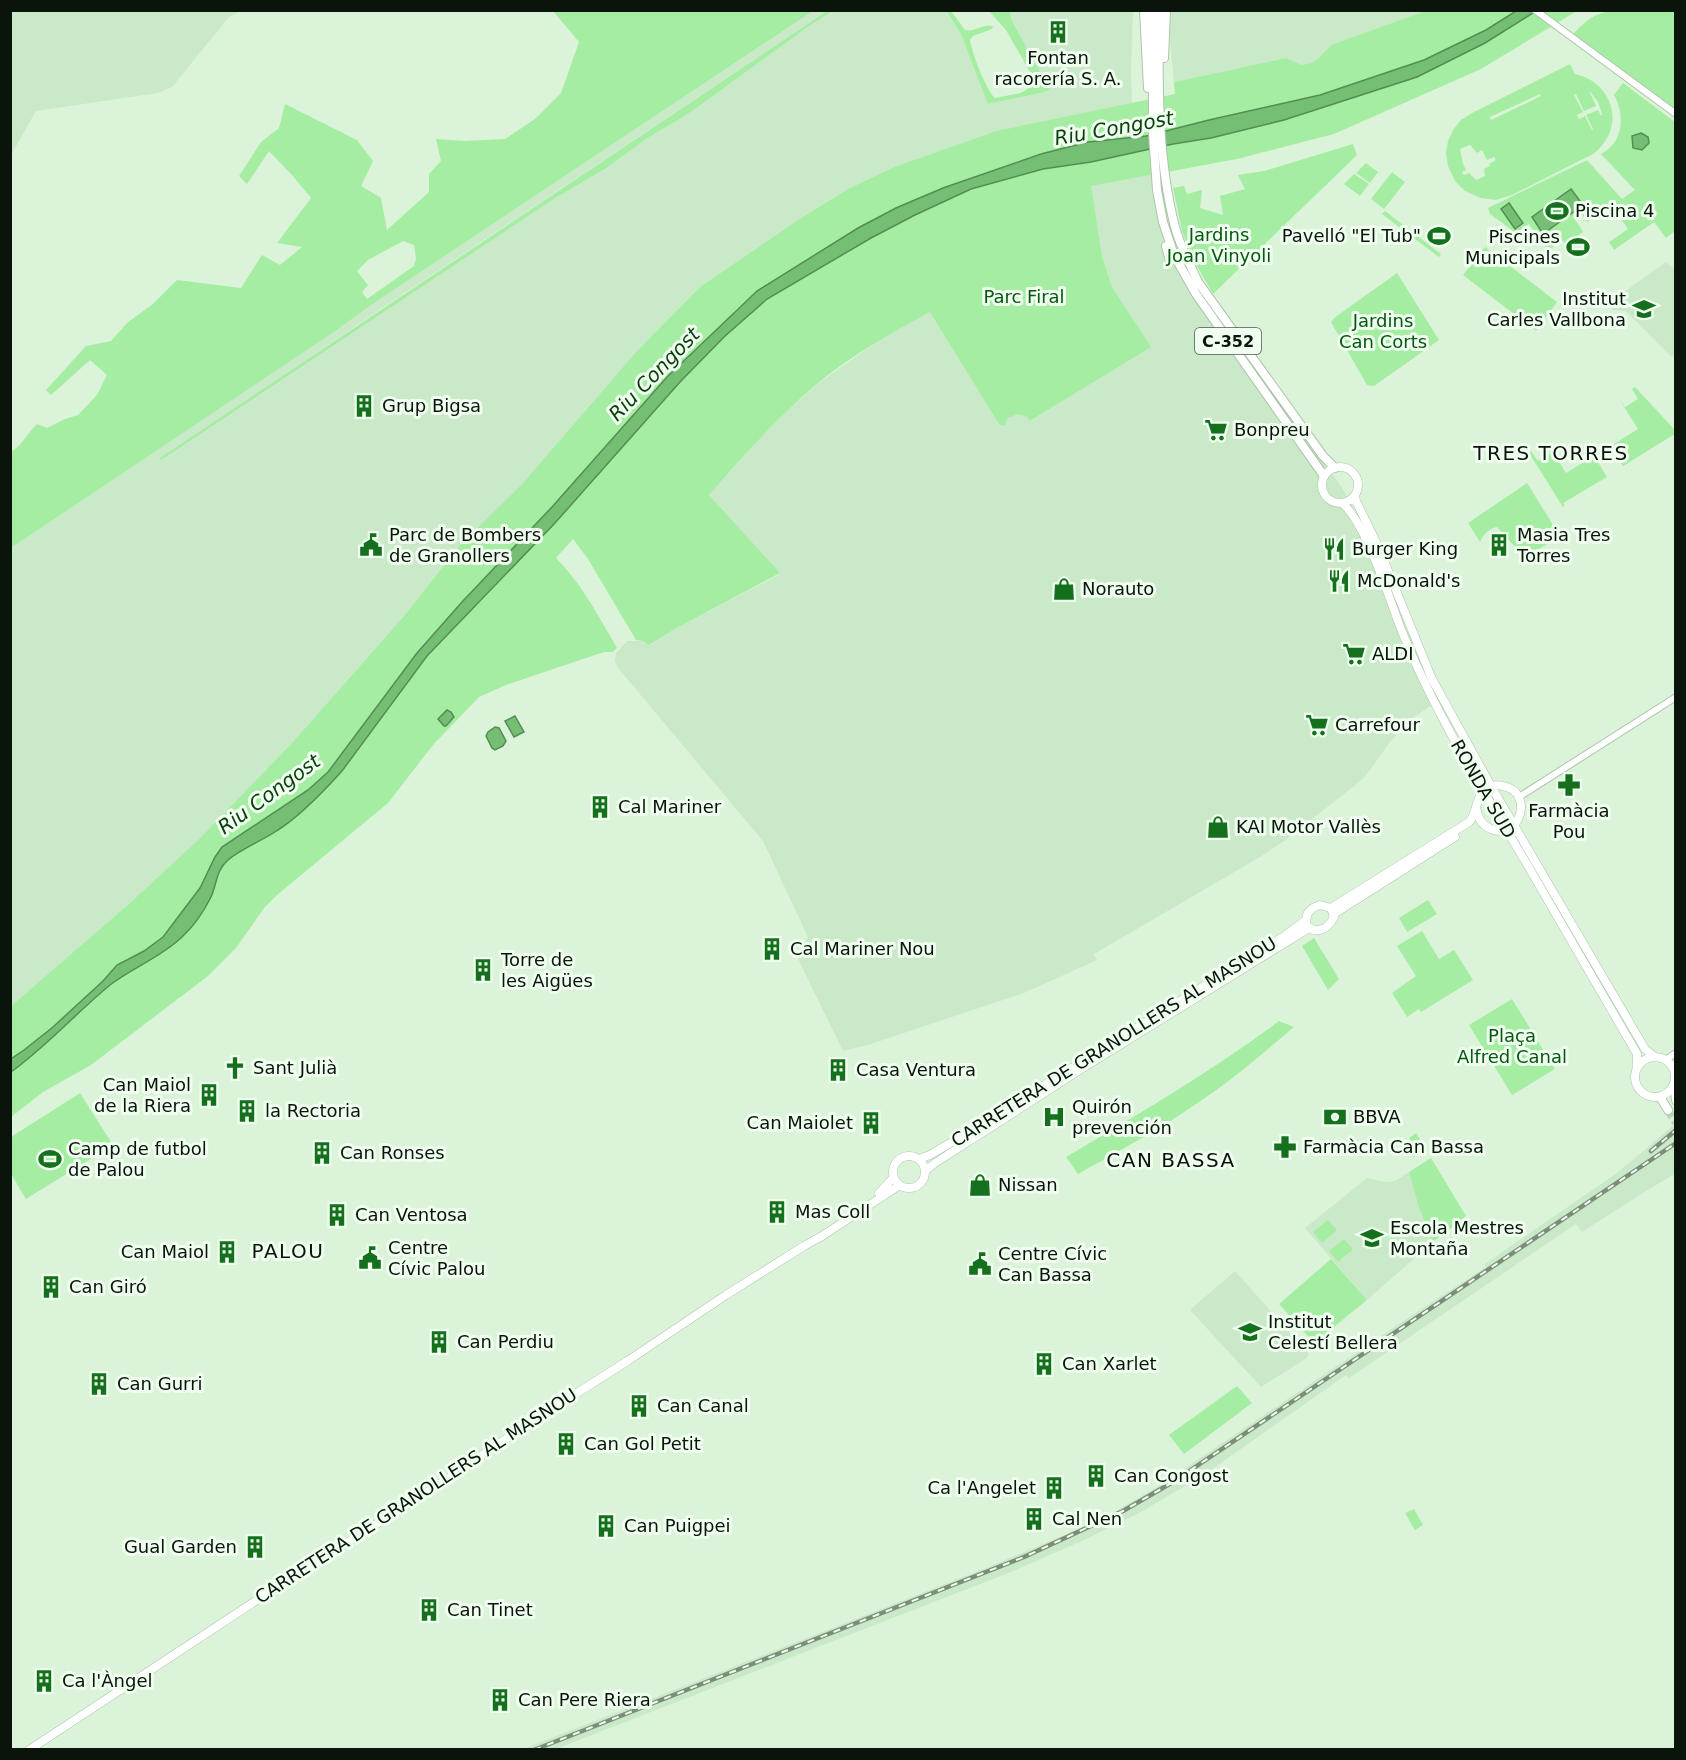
<svg xmlns="http://www.w3.org/2000/svg" width="1686" height="1760" viewBox="0 0 1686 1760" font-family="'DejaVu Sans',sans-serif">
  <rect width="100%" height="100%" fill="#dbf4d9"/>
  <!-- built -->
  <path fill="#cae9c9" d="M11,10H241V11L229,17L172,87L158,93L36,111L11,155Z
    M813,11H827L376,312L161,459L557,197L605,169L646,139L691,112L809,26L833,11H945L961,34L989,104L1040,93L1050,90L1011,19L1010,11H1133L1131,72L1132,103L996,131L894,167L848,189L798,220L700,287L636,352L522,484L461,544L404,616L292,743L199,839L130,903L11,1006V548L334,332L371,305Z
    M1167,11H1425L1331,45L1318,59L1312,63L1302,65L1286,58L1174,82Z
    M1162,173L1167,212L1176,247L1194,281L1217,318L1341,486L1361,522L1438,701L1411,719L1390,742L1364,778L1287,839L1260,857L1094,954L1097,960L1024,993L871,1044L843,1051L798,959L808,937L763,841L618,668L615,661L616,653L627,641H643L650,645L675,629L780,574L709,495L756,442L786,412L820,382L885,336L930,311L999,423L1005,421L1012,415L1018,414H1023L1031,421L1150,347L1112,287L1102,256L1090,186Z
    M1666,262L1675,269V354L1671,357L1626,311L1613,310L1607,304Z
    M1675,1124V1174L1651,1188L1582,1232L1576,1224L1349,1378L1346,1375L1204,1475L1139,1513L1084,1540L1011,1572L556,1749H523L981,1570L1079,1529L1116,1511L1157,1487L1408,1318L1486,1267L1485,1264L1617,1173Z
    M1409,1172L1419,1208L1433,1242L1367,1300L1305,1228L1367,1178L1386,1182L1395,1181Z
    M1235,1271L1309,1354L1307,1358L1261,1387L1190,1310Z"/>
  <!-- green -->
  <path fill="#a5eda3" fill-rule="evenodd" d="M1617,10L1675,11V109L1573,34C1589,18 1594,13 1617,10Z
    M553,11H813L371,305L334,332L11,548V452C24,443 26,435 37,424L47,428L65,419L78,415L97,395L107,375L90,360L51,395L46,390L86,346L111,341L128,322L153,304L177,280L241,288L262,255L280,265L302,247L277,243L311,198L292,175L269,151L247,184L239,176L261,142L279,128L285,104L357,140L373,161L361,186L381,198L387,230L429,192V174L441,161L436,139L465,141L505,139L535,119L561,93L579,42ZM403,241L414,245L416,259L414,266L367,299L362,292L368,285L357,271L368,260Z
    M827,11H833L809,26L691,112L646,139L605,169L557,197L161,460L160,458Z
    M946,11H951L965,30C975,32 985,23 993,26L992,29L973,36L970,40C972,53 986,90 995,98L1021,93L1035,84L1030,72L1006,30L989,11H1010L1011,19L1050,90L1040,93L988,104L961,34Z
    M1425,11H1516L1487,30L1424,60L1327,93L1209,120L1146,136L1088,142L1041,154L943,188L896,208L858,228L757,291L667,377L552,507L462,602L417,653L328,772L308,790L222,847L215,857L200,888L163,937L144,951L117,965L103,981L53,1027L24,1050L11,1059V1006L130,903L199,839L292,743L404,616L461,544L522,484L636,352L700,287L798,220L848,189L894,167L996,131L1175,94L1174,82L1286,58L1302,65L1311,63L1318,59L1331,45Z
    M1536,11H1577L1481,69L1334,134L1237,159L1091,186L1102,256L1112,287L1151,347L1030,421L1027,417L1018,414L1008,418L1004,426L999,424L930,312C891,333 852,355 818,383C778,417 744,455 709,495L780,573L675,629L649,645L643,641L636,640L588,559L573,539L556,558C582,584 599,617 617,648L613,652H604L506,685L479,697L433,745L388,803L277,895L264,908L236,948L208,976L91,1065L43,1092L11,1117V1072C47,1047 76,1013 110,985C133,967 160,958 182,937C193,927 204,911 211,897C217,884 216,870 228,860C242,848 262,841 278,830C300,816 324,791 342,771L427,656L555,523L680,382L724,337L767,299L871,238L915,215L971,189L1043,169L1091,162L1173,144L1211,138L1284,120L1417,77L1519,22Z
    M1570,64L1575,74C1615,83 1626,129 1593,154L1512,195L1496,200L1480,198L1465,191L1455,181L1448,166L1446,153L1448,141L1453,130L1461,120L1472,113ZM1589,90L1598,102L1602,114L1601,116L1598,110L1586,115L1593,129L1592,130L1585,116L1579,119L1577,115L1583,112L1574,95L1576,94L1584,111L1596,106ZM1540,94L1541,96L1491,120L1490,117ZM1470,145L1477,153L1482,150L1487,160L1494,157L1496,160L1489,164L1490,166L1484,169L1485,176L1476,180L1469,173L1464,175L1462,172L1466,170L1463,164L1460,149Z
    M1623,83L1675,122V231L1666,238L1654,222L1614,250L1609,242L1628,229L1611,205L1587,222L1580,211L1573,216L1583,232L1566,244L1562,240L1548,251L1529,224L1516,233L1490,214L1488,208L1587,160L1622,199L1635,190L1601,154C1624,142 1625,115 1614,95Z
    M1353,144L1357,155L1354,158L1213,294L1194,261L1182,231L1173,188L1184,186L1187,194L1202,190L1200,208L1223,215L1220,196L1245,189L1238,175L1264,171Z
    M1366,163L1378,172L1370,183L1356,173Z
    M1392,172L1405,182L1384,209L1371,199Z
    M1354,174L1369,184L1360,196L1344,184Z
    M1385,211L1441,254L1439,257L1382,214Z
    M1527,226L1541,243L1536,247L1522,230Z
    M1485,247L1557,302L1536,331L1463,275Z
    M1397,273L1439,340L1374,386L1367,385L1331,322L1334,318Z
    M1635,387L1675,430V434L1623,466L1611,446L1638,429L1618,397L1625,407L1638,399L1632,389Z
    M1547,442L1566,473L1594,456L1607,477L1563,503L1565,506L1563,507L1529,453L1531,451L1538,461L1550,453L1545,443Z
    M1527,483L1560,536L1523,559L1516,548L1497,527C1489,528 1483,535 1480,542L1468,523Z
    M1428,900L1437,914L1407,932L1399,918Z
    M1422,931L1439,959L1454,950L1473,980L1421,1012L1419,1009L1407,1017L1392,993L1416,976L1397,946Z
    M1314,938L1339,979L1328,990L1302,946Z
    M1512,999L1555,1069L1512,1095L1469,1025Z
    M1279,1021L1294,1027C1267,1050 1240,1073 1212,1093C1169,1124 1123,1149 1078,1174L1066,1157C1139,1114 1212,1071 1279,1021Z
    M80,1093L113,1145L26,1199L11,1174V1137Z
    M1416,1133L1426,1150L1414,1157L1408,1149L1414,1145L1409,1138Z
    M1431,1158L1466,1216L1433,1242L1419,1208L1409,1172Z
    M1328,1220L1337,1230L1322,1243L1313,1232Z
    M1344,1239L1353,1249L1338,1262L1329,1251Z
    M1331,1259L1367,1300L1314,1343L1279,1304Z
    M1237,1386L1252,1403L1184,1454L1169,1435Z
    M1414,1509L1423,1525L1415,1530L1405,1513Z"/>
  <!-- water -->
  <path fill="#75bf74" stroke="#558c54" stroke-width="1.5" d="M1516,11H1536L1485,43L1417,77L1284,120L1211,138L1173,144L1091,162L1043,169L971,189L915,215L871,238L767,299L724,337L680,382L555,523L427,656L342,771C324,791 300,816 278,830C262,841 242,848 228,860C216,870 217,884 211,897C204,911 193,927 182,937C160,958 133,967 110,985C76,1013 47,1046 11,1072V1059L24,1050L53,1027L103,981L117,965L144,951L163,937L200,888L215,857L222,847L308,790L328,772L417,653L462,602L552,507L667,377L757,291L858,228L896,208L943,188L1041,154L1088,142L1146,136L1209,120L1320,95L1424,60L1486,30Z
    M1641,133L1648,137L1649,143L1642,150L1633,148L1632,136Z
    M1571,189L1583,205L1543,234L1532,217Z
    M1509,203L1523,223L1515,229L1501,209Z
    M447,710L451,712L454,717L446,726H444L438,719Z
    M515,716L524,732L514,737L505,721Z
    M495,727L499,728L506,741L503,746L495,750L492,748L486,736L488,732Z"/>
  <g fill="none" stroke-linecap="round" stroke-linejoin="round">
    <!-- trunk-tunnel -->
    <path stroke="#bcd2ba" stroke-width="8" stroke-dasharray="8 4" stroke-linecap="butt" d="M1668,1110L1676,1123"/>
    <!-- tertiary casing -->
    <g stroke="#acc5ab" stroke-width="8">
      <path id="tertiary" d="M1535,10L1676,114
        M1519,797L1676,697
        M1665,1060L1676,1053
        M1674,1072L1676,1071"/>
    </g>
    <!-- secondary casing -->
    <g stroke="#acc5ab" stroke-width="9">
      <path id="secondary" d="M1322 485a18 18 0 1 1 36 0a18 18 0 1 1-36 0Z
        M1355,496L1356,501L1378,546L1432,679L1491,786L1645,1049L1655,1057
        M1342,503C1367,524 1390,602 1403,634C1436,715 1483,790 1528,866C1564,928 1600,991 1637,1054V1067
        M1320,905L1331,908L1334,917C1329,928 1317,935 1307,926C1304,914 1310,908 1320,905Z
        M1331,908L1469,822C1478,813 1474,798 1486,790C1491,786 1497,784 1503,786C1535,792 1520,841 1491,829C1481,825 1477,816 1476,807
        M1334,914L1455,837
        M1635 1077a20 20 0 1 1 40 0a20 20 0 1 1-40 0Z
        M893 1172a16 16 0 1 1 32 0a16 16 0 1 1-32 0Z
        M919,1159L930,1155L969,1132L1283,937L1306,920
        M925,1171L935,1163L1086,1066L1309,928
        M879,1193L894,1177
        M29,1750L254,1602L441,1483L522,1428L629,1360L726,1295L804,1246L822,1236L900,1185"/>
    </g>
    <!-- trunk casing -->
    <g stroke="#acc5ab" stroke-width="10">
      <path id="trunk" d="M1144,10L1148,88
        M1152,10L1153,112L1152,121L1157,190L1163,222L1174,255L1196,294L1324,476
        M1159,10C1158,82 1157,157 1175,227C1180,246 1190,264 1198,282L1323,456L1335,468
        M1164,58L1166,10
        M1166,246L1170,261
        M1674,1084L1676,1100
        M1660,1097L1668,1110"/>
    </g>
    <!-- tertiary -->
    <use href="#tertiary" stroke="#fff" stroke-width="6"/>
    <!-- secondary -->
    <use href="#secondary" stroke="#fff" stroke-width="8"/>
    <!-- trunk -->
    <use href="#trunk" stroke="#fff" stroke-width="8"/>
    <!-- rail casing -->
    <g stroke="#7c8d7a" stroke-width="4.5">
      <path id="rail" d="M1651,1151L1676,1130
        M534,1750L1024,1557L1123,1511L1173,1482L1676,1143"/>
    </g>
    <!-- rail -->
    <use href="#rail" stroke="#effeee" stroke-width="2" stroke-dasharray="7" stroke-linecap="butt"/>
  </g>
  <!-- icons -->
  <defs>
    <g id="building-bare" transform="scale(1.8)"><path d="M-4-6H4V6H1V3H-1V6H-4ZM-2.5-4.3h1.7v1.8h-1.7ZM.8-4.3h1.7v1.8H.8ZM-2.5-1h1.7V.8h-1.7ZM.8-1h1.7V.8H.8Z" fill="#14701c" stroke="#effeee" stroke-width="2.5" paint-order="stroke"/></g>
    <g id="stadium-bare" transform="scale(1.8)"><path d="M0-5a6.5 5 0 1 0 0 10a6.5 5 0 1 0 0-10ZM-3.5-1.8h7v3.6h-7Z" fill="#14701c" stroke="#effeee" stroke-width="2.5" paint-order="stroke"/></g>
    <g id="school-bare" transform="scale(1.8)"><path d="M0-5L7-2L0 1L-7-2ZM-4 1L0 2.5L4 1V4Q0 6-4 4Z" fill="#14701c" stroke="#effeee" stroke-width="2.5" paint-order="stroke"/></g>
    <g id="supermarket-bare" transform="scale(1.8)"><path d="M-6-5.5h2.5l.6 2H6L4.5 2H-2.5L-4.4-4H-6ZM-1.5 3.2a1.3 1.3 0 1 0 .1 0ZM3 3.2a1.3 1.3 0 1 0 .1 0Z" fill="#14701c" stroke="#effeee" stroke-width="2.5" paint-order="stroke"/></g>
    <g id="civic-bare" transform="scale(1.8)"><path d="M-.6-6.5H3V-4.5H.6V-3L4-1V1h2V6H-6V1h2V-1L-.6-3ZM-1.2 2.5V6h2.4V2.5Z" fill="#14701c" stroke="#effeee" stroke-width="2.5" paint-order="stroke"/></g>
    <g id="restaurant-bare" transform="scale(1.8)"><path d="M-5-6h1v4h1v-4h1v4h1v-4h1v5L-1.5 .5V6h-2V.5L-5-1ZM5-6V6H3V1.5H1.5Q1.5-4 5-6Z" fill="#14701c" stroke="#effeee" stroke-width="2.5" paint-order="stroke"/></g>
    <g id="shop-bare" transform="scale(1.8)"><path d="M-5-2.5h2.3a2.7 3.5 0 0 1 5.4 0H5L5.5 6h-11ZM-1.5-2.5h3a1.5 2.3 0 0 0-3 0Z" fill="#14701c" stroke="#effeee" stroke-width="2.5" paint-order="stroke"/></g>
    <g id="pharmacy-bare" transform="scale(1.8)"><path d="M-2-6h4v4h4v4h-4v4h-4v-4h-4v-4h4Z" fill="#14701c" stroke="#effeee" stroke-width="2.5" paint-order="stroke"/></g>
    <g id="church-bare" transform="scale(1.8)"><path d="M-1.2-6h2.4v3.5h3.3v2.4h-3.3V6h-2.4V-.1h-3.3v-2.4h3.3Z" fill="#14701c" stroke="#effeee" stroke-width="2.5" paint-order="stroke"/></g>
    <g id="hospital-bare" transform="scale(1.8)"><path d="M-5-5h3v3.5h4V-5h3V5h-3V1.5h-4V5h-3Z" fill="#14701c" stroke="#effeee" stroke-width="2.5" paint-order="stroke"/></g>
    <g id="bank-bare" transform="scale(1.8)"><path d="M-6-4H6V4H-6ZM0-2.3a2.3 2.3 0 1 0 0 4.6a2.3 2.3 0 1 0 0-4.6Z" fill="#14701c" stroke="#effeee" stroke-width="2.5" paint-order="stroke"/></g>
  </defs>
  <g fill-rule="evenodd">
    <use href="#building-bare" x="1058" y="32"/>
    <use href="#stadium-bare" x="1557" y="211"/>
    <use href="#stadium-bare" x="1439" y="236"/>
    <use href="#stadium-bare" x="1578" y="247"/>
    <use href="#school-bare" x="1644" y="309"/>
    <use href="#building-bare" x="364" y="406"/>
    <use href="#supermarket-bare" x="1216" y="430"/>
    <use href="#civic-bare" x="371" y="545"/>
    <use href="#building-bare" x="1499" y="545"/>
    <use href="#restaurant-bare" x="1334" y="549"/>
    <use href="#restaurant-bare" x="1339" y="581"/>
    <use href="#shop-bare" x="1064" y="589"/>
    <use href="#supermarket-bare" x="1354" y="654"/>
    <use href="#supermarket-bare" x="1317" y="725"/>
    <use href="#pharmacy-bare" x="1569" y="785"/>
    <use href="#building-bare" x="600" y="807"/>
    <use href="#shop-bare" x="1218" y="827"/>
    <use href="#building-bare" x="772" y="949"/>
    <use href="#building-bare" x="483" y="970"/>
    <use href="#church-bare" x="235" y="1068"/>
    <use href="#building-bare" x="838" y="1070"/>
    <use href="#building-bare" x="209" y="1095"/>
    <use href="#building-bare" x="247" y="1111"/>
    <use href="#hospital-bare" x="1054" y="1117"/>
    <use href="#bank-bare" x="1335" y="1117"/>
    <use href="#building-bare" x="871" y="1123"/>
    <use href="#pharmacy-bare" x="1285" y="1147"/>
    <use href="#building-bare" x="322" y="1153"/>
    <use href="#stadium-bare" x="50" y="1159"/>
    <use href="#shop-bare" x="980" y="1185"/>
    <use href="#building-bare" x="777" y="1212"/>
    <use href="#building-bare" x="337" y="1215"/>
    <use href="#school-bare" x="1372" y="1238"/>
    <use href="#building-bare" x="227" y="1252"/>
    <use href="#civic-bare" x="370" y="1258"/>
    <use href="#civic-bare" x="980" y="1264"/>
    <use href="#building-bare" x="51" y="1287"/>
    <use href="#school-bare" x="1250" y="1332"/>
    <use href="#building-bare" x="439" y="1342"/>
    <use href="#building-bare" x="1044" y="1364"/>
    <use href="#building-bare" x="99" y="1384"/>
    <use href="#building-bare" x="639" y="1406"/>
    <use href="#building-bare" x="566" y="1444"/>
    <use href="#building-bare" x="1096" y="1476"/>
    <use href="#building-bare" x="1054" y="1488"/>
    <use href="#building-bare" x="1034" y="1519"/>
    <use href="#building-bare" x="606" y="1526"/>
    <use href="#building-bare" x="255" y="1547"/>
    <use href="#building-bare" x="429" y="1610"/>
    <use href="#building-bare" x="44" y="1681"/>
    <use href="#building-bare" x="500" y="1700"/>
  </g>
  <g text-anchor="middle" stroke-width="6" stroke-linejoin="round" paint-order="stroke">
    <!-- shield labels -->
    <rect fill="#effeee" stroke="#4f5a4f" stroke-width="1.5" x="1195" y="328" width="66" height="26" rx="4.5"/>
    <g font-size="16" font-weight="bold" fill="#0b140b">
      <text x="1228" y="347">C-352</text>
    </g>
    <!-- poi labels -->
    <g font-size="18" fill="#0b140b" stroke="#effeee" text-anchor="start">
      <text x="1058" y="64" text-anchor="middle">Fontan<tspan x="1058" dy="21">racorería S. A.</tspan></text>
      <text x="1575" y="217">Piscina 4</text>
      <text x="1421" y="242" text-anchor="end">Pavelló "El Tub"</text>
      <text x="1560" y="243" text-anchor="end">Piscines<tspan x="1560" dy="21">Municipals</tspan></text>
      <text x="1626" y="305" text-anchor="end">Institut<tspan x="1626" dy="21">Carles Vallbona</tspan></text>
      <text x="382" y="412">Grup Bigsa</text>
      <text x="1234" y="436">Bonpreu</text>
      <text x="389" y="541">Parc de Bombers<tspan x="389" dy="21">de Granollers</tspan></text>
      <text x="1517" y="541">Masia Tres<tspan x="1517" dy="21">Torres</tspan></text>
      <text x="1352" y="555">Burger King</text>
      <text x="1357" y="587">McDonald's</text>
      <text x="1082" y="595">Norauto</text>
      <text x="1372" y="660">ALDI</text>
      <text x="1335" y="731">Carrefour</text>
      <text x="618" y="813">Cal Mariner</text>
      <text x="1569" y="817" text-anchor="middle">Farmàcia<tspan x="1569" dy="21">Pou</tspan></text>
      <text x="1236" y="833">KAI Motor Vallès</text>
      <text x="790" y="955">Cal Mariner Nou</text>
      <text x="501" y="966">Torre de<tspan x="501" dy="21">les Aigües</tspan></text>
      <text x="253" y="1074">Sant Julià</text>
      <text x="856" y="1076">Casa Ventura</text>
      <text x="191" y="1091" text-anchor="end">Can Maiol<tspan x="191" dy="21">de la Riera</tspan></text>
      <text x="1072" y="1113">Quirón<tspan x="1072" dy="21">prevención</tspan></text>
      <text x="265" y="1117">la Rectoria</text>
      <text x="1353" y="1123">BBVA</text>
      <text x="853" y="1129" text-anchor="end">Can Maiolet</text>
      <text x="1303" y="1153">Farmàcia Can Bassa</text>
      <text x="68" y="1155">Camp de futbol<tspan x="68" dy="21">de Palou</tspan></text>
      <text x="340" y="1159">Can Ronses</text>
      <text x="998" y="1191">Nissan</text>
      <text x="795" y="1218">Mas Coll</text>
      <text x="355" y="1221">Can Ventosa</text>
      <text x="1390" y="1234">Escola Mestres<tspan x="1390" dy="21">Montaña</tspan></text>
      <text x="388" y="1254">Centre<tspan x="388" dy="21">Cívic Palou</tspan></text>
      <text x="209" y="1258" text-anchor="end">Can Maiol</text>
      <text x="998" y="1260">Centre Cívic<tspan x="998" dy="21">Can Bassa</tspan></text>
      <text x="69" y="1293">Can Giró</text>
      <text x="1268" y="1328">Institut<tspan x="1268" dy="21">Celestí Bellera</tspan></text>
      <text x="457" y="1348">Can Perdiu</text>
      <text x="1062" y="1370">Can Xarlet</text>
      <text x="117" y="1390">Can Gurri</text>
      <text x="657" y="1412">Can Canal</text>
      <text x="584" y="1450">Can Gol Petit</text>
      <text x="1114" y="1482">Can Congost</text>
      <text x="1036" y="1494" text-anchor="end">Ca l'Angelet</text>
      <text x="1052" y="1525">Cal Nen</text>
      <text x="624" y="1532">Can Puigpei</text>
      <text x="237" y="1553" text-anchor="end">Gual Garden</text>
      <text x="447" y="1616">Can Tinet</text>
      <text x="62" y="1687">Ca l'Àngel</text>
      <text x="518" y="1706">Can Pere Riera</text>
    </g>
    <!-- park labels -->
    <g font-size="18" fill="#05580f" stroke="#effeee">
      <text x="1219" y="241">Jardins<tspan x="1219" dy="21">Joan Vinyoli</tspan></text>
      <text x="1024" y="303">Parc Firal</text>
      <text x="1383" y="327">Jardins<tspan x="1383" dy="21">Can Corts</tspan></text>
      <text x="1512" y="1042">Plaça<tspan x="1512" dy="21">Alfred Canal</tspan></text>
    </g>
    <!-- street labels -->
    <g font-size="18" fill="#0b140b" stroke="#effeee">
      <text transform="translate(1483 789) rotate(60)" y="6">RONDA SUD</text>
      <text transform="translate(1114 1042) rotate(-32)" y="6">CARRETERA DE GRANOLLERS AL MASNOU</text>
      <text transform="translate(416 1496) rotate(-33)" y="6">CARRETERA DE GRANOLLERS AL MASNOU</text>
    </g>
    <!-- water labels -->
    <g font-size="20" font-style="italic" fill="#093f0d" stroke="#effeee">
      <text transform="translate(1114 128) rotate(-10)" y="7">Riu Congost</text>
      <text transform="translate(654 374) rotate(-46)" y="7">Riu Congost</text>
      <text transform="translate(269 794) rotate(-36)" y="7">Riu Congost</text>
    </g>
    <!-- neighbourhood labels -->
    <g font-size="20" letter-spacing="1.5" fill="#0b140b" stroke="#effeee">
      <text x="1551" y="460">TRES TORRES</text>
      <text x="1171" y="1167">CAN BASSA</text>
      <text x="288" y="1258">PALOU</text>
    </g>
  </g>
  <!-- border -->
  <rect width="1686" height="1760" fill="none" stroke="#0b140b" stroke-width="24"/>
</svg>
